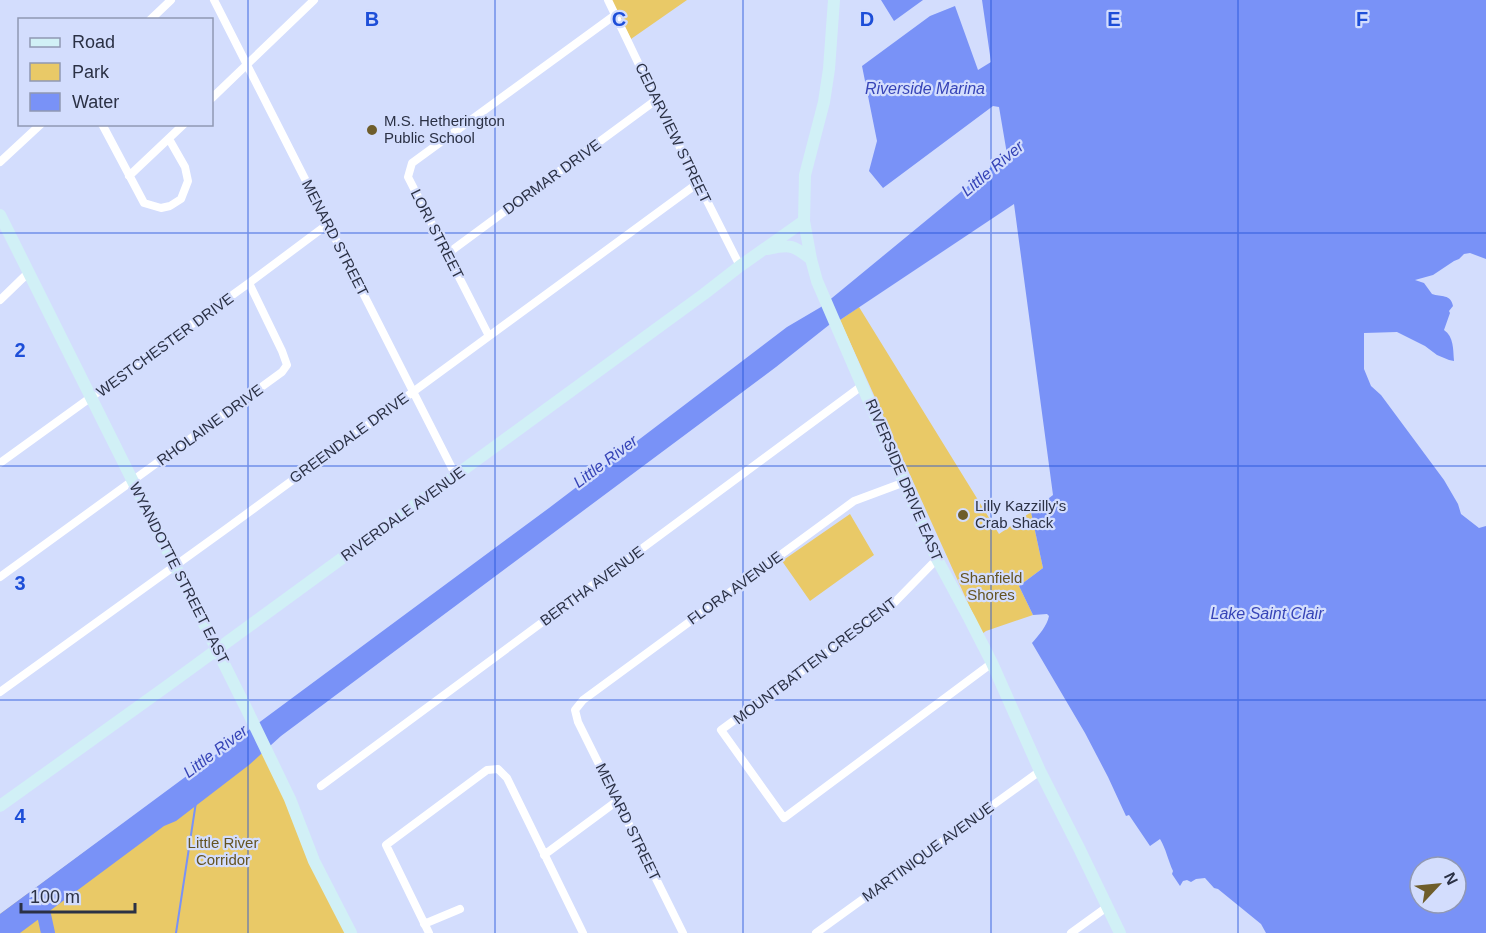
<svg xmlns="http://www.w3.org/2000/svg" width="1486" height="933" viewBox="0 0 1486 933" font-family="Arial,sans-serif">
  <rect width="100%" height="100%" fill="#d3ddfd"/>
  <!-- green -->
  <path fill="#e9c967" d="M611,0H687L631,39Z
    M859,307L999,534L1031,512L1043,568L1019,586L1033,615L986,631L982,634L840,320Z
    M850,514L874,555L810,601L782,561Z
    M255,727L351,933H0V914Z"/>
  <!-- water -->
  <path fill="#7992f7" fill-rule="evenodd" d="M881,0H923L894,21Z
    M982,0H1486V259L1470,253L1464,254L1459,259L1454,261L1433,275L1415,280L1424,283L1432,294C1441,297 1451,294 1453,306L1449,311L1450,313L1444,330C1454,337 1453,349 1454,361L1449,360L1437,355L1425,346L1397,332L1364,333V369L1371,386L1381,395L1444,480L1458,504L1461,514L1479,528L1486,526V933H1266L1261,924L1218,889L1214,888L1205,878L1196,879L1191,882L1187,880L1183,881L1180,886L1172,874L1173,871C1168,860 1166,849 1160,839L1150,846L1129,815L1126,816L1108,777L1085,733L1032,643C1039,635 1047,626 1049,616L1047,614L1033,615L1019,586L1043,568L1031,512L1053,495L1014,204L840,320L829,325L776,367L281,736L249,765L176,821L164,826L20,933H0V914L549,508L787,327L821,307L1007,154L999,107L993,106L883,188L869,171L877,141L862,66L930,16L955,6L978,70L991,62ZM1420,867H1456V903H1420Z"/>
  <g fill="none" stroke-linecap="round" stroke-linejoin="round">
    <!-- stream -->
    <path stroke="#7992f7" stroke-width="2" d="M176,933L196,802"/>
    <!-- river -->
    <path stroke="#7992f7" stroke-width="14" d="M41,901L48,933"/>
    <!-- street -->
    <path stroke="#fff" stroke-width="8" d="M214,0L456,476
      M608,0L656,100L740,266
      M150,20L171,0
      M212,98L314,0
      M102,124L144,203L161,208L170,206L181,199L188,181L185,167L169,139
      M0,162L41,124
      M129,176L184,124
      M447,254L656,100
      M0,300L29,272
      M489,336L408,177L412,163L615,15
      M0,463L249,283L328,224
      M937,559L892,605L721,730L784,818L992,663
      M0,577L282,372L287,365L282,351L249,283
      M0,692L226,529L698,183
      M321,786L863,385
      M544,855L617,801
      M424,924L460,909
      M429,933L386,845L487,770L498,769L507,778L583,933
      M683,933L578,722L575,710L583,700L854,501L905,482
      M816,933L1040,771
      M1071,933L1107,907"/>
    <!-- secondary -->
    <path stroke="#d1f0f6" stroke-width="12" d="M834,0L829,69L824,102L805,175L804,221L811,259L817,281L937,559L969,618L992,663L1040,771L1079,848L1120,933
      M0,215L248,712L290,799L314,861L351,933
      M768,249C790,244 793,245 811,259
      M0,806L167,686L704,294L740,266L804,221"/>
  </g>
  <!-- grid -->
  <path fill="none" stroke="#1d4ed8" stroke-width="1.5" stroke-opacity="0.55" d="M248,0V933M495,0V933M743,0V933M991,0V933M1238,0V933M0,233H1486M0,466H1486M0,700H1486"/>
  <!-- markers -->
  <g fill="#6e5d2b" stroke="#d3ddfd" stroke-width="2">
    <circle cx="372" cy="130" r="6"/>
    <circle cx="963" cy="515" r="6"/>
  </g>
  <g text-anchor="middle" stroke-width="4.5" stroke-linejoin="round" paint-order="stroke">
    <!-- poi labels -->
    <g font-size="15" fill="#2b3145" stroke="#d3ddfd" text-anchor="start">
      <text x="384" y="126">M.S. Hetherington<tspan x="384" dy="17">Public School</tspan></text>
      <text x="975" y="511">Lilly Kazzilly's<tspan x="975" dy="17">Crab Shack</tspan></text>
    </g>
    <!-- street labels -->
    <g font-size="15" fill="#2b3145" stroke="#d3ddfd">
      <text transform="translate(673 133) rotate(64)" y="5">CEDARVIEW STREET</text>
      <text transform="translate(552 177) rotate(-36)" y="5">DORMAR DRIVE</text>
      <text transform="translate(437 234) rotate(63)" y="5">LORI STREET</text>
      <text transform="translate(335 238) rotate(63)" y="5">MENARD STREET</text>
      <text transform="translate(165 345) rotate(-36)" y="5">WESTCHESTER DRIVE</text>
      <text transform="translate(210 425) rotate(-36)" y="5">RHOLAINE DRIVE</text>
      <text transform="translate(349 438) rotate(-36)" y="5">GREENDALE DRIVE</text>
      <text transform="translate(904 480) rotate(67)" y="5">RIVERSIDE DRIVE EAST</text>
      <text transform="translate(403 514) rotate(-36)" y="5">RIVERDALE AVENUE</text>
      <text transform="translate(179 573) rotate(63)" y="5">WYANDOTTE STREET EAST</text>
      <text transform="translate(592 586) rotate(-36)" y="5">BERTHA AVENUE</text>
      <text transform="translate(735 588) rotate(-36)" y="5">FLORA AVENUE</text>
      <text transform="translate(815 661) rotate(-37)" y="5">MOUNTBATTEN CRESCENT</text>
      <text transform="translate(628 822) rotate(64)" y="5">MENARD STREET</text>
      <text transform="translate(928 852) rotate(-36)" y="5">MARTINIQUE AVENUE</text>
    </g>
    <!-- park labels -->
    <g font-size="15" fill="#655422" stroke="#d3ddfd">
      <text x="991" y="583">Shanfield<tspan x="991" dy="17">Shores</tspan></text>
      <text x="223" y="848">Little River<tspan x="223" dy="17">Corridor</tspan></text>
    </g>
    <!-- water labels -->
    <g font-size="16" font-style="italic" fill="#3644b7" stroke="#d3ddfd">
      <text x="925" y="94">Riverside Marina</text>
      <text transform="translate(992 168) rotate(-40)" y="6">Little River</text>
      <text transform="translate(605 461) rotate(-37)" y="6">Little River</text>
      <text x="1267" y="619">Lake Saint Clair</text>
      <text transform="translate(215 751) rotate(-37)" y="6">Little River</text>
    </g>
  </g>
  <g font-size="20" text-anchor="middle" font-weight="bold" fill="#1d4ed8" stroke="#d3ddfd" stroke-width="4.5" stroke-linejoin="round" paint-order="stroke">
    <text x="372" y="26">B</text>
    <text x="619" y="26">C</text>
    <text x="867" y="26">D</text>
    <text x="1114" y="26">E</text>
    <text x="1362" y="26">F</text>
    <text x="20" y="357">2</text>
    <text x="20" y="590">3</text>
    <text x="20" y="823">4</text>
  </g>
  <!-- legend -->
  <rect x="18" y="18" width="195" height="108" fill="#d3ddfd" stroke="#9098b3" stroke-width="1.5"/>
  <rect x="30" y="38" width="30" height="9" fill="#d1f0f6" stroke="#9098b3" stroke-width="1.5"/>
  <text x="72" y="48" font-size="18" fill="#2b3145">Road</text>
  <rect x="30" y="63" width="30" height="18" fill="#e9c967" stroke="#9098b3" stroke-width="1.5"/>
  <text x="72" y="78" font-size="18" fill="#2b3145">Park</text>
  <rect x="30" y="93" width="30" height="18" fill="#7992f7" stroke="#9098b3" stroke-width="1.5"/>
  <text x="72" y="108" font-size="18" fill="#2b3145">Water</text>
  <!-- north arrow -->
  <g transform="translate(1438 885) rotate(64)"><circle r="28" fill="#d3ddfd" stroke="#9098b3" stroke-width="1.5"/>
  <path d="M0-4.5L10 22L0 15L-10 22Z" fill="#6e5d2b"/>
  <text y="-9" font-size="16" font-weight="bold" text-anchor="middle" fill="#2b3145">N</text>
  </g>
  <!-- scale -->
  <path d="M21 903v9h114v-9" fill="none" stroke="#2b3145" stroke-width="3"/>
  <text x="30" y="903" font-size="18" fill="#2b3145" stroke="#d3ddfd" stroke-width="4.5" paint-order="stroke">100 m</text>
</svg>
